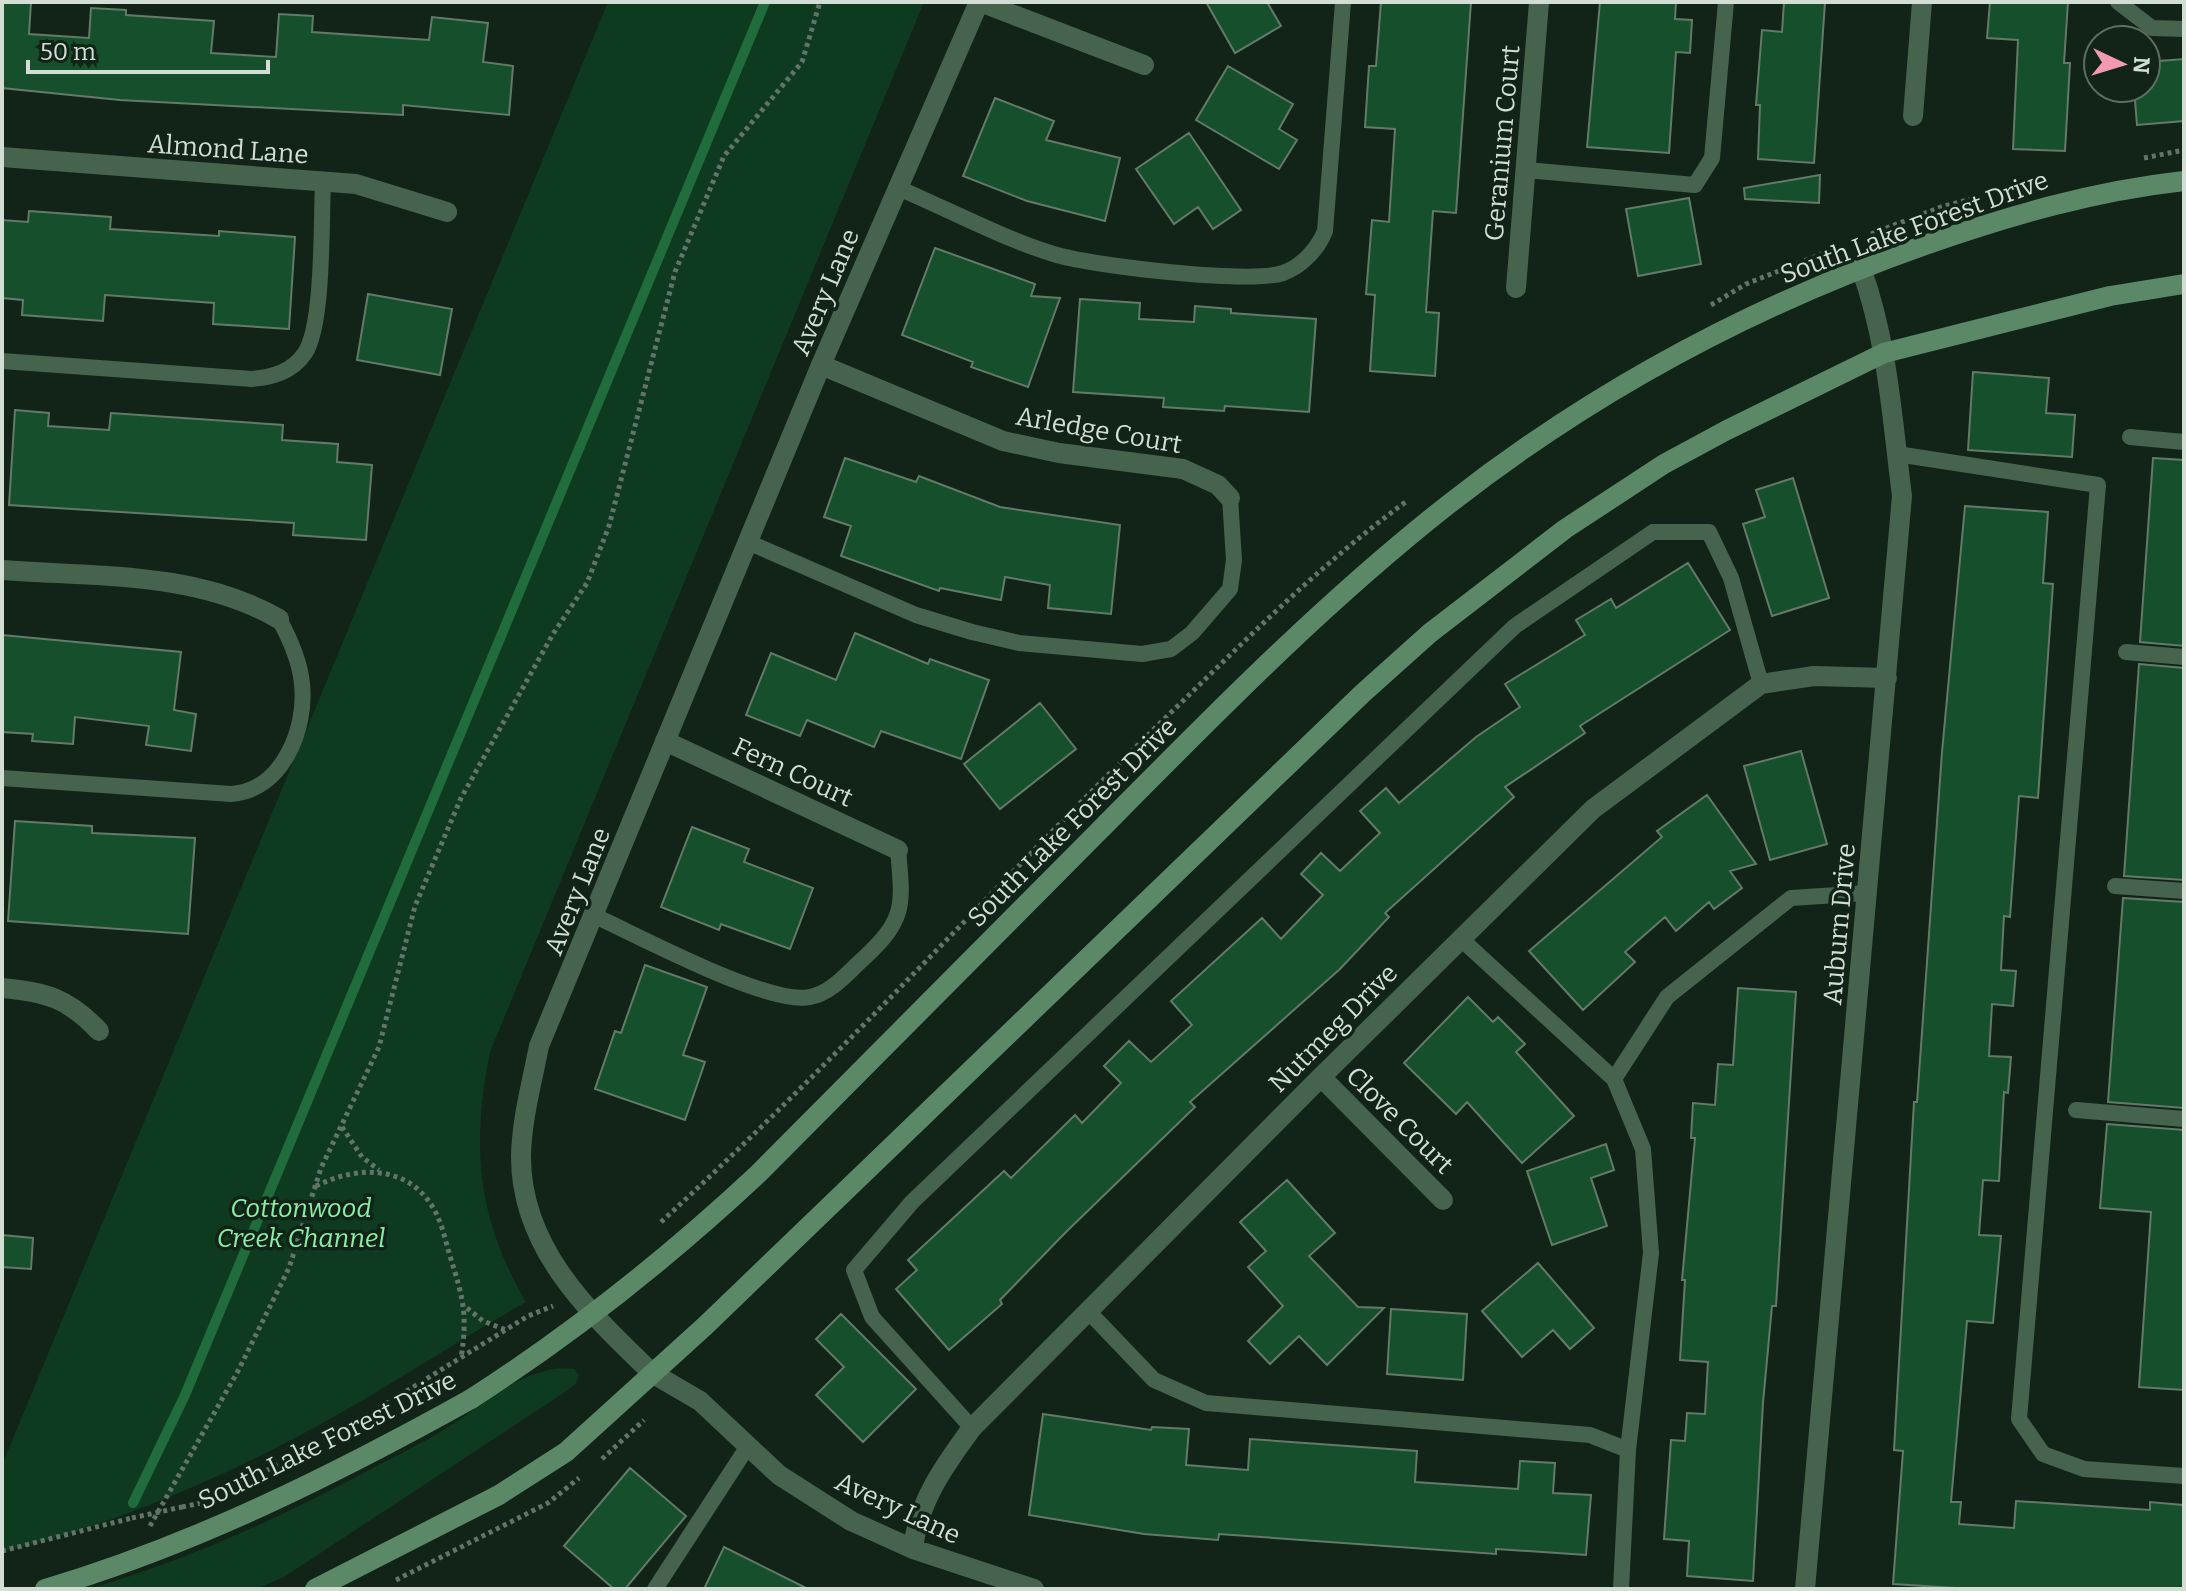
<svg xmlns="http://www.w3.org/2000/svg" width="2186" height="1591" viewBox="0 0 2186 1591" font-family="Bitter,serif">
  <rect width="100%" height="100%" fill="#112417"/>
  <!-- green -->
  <path fill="#0e3b1f" d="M608,2H924L490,1052C471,1147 477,1217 526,1302C464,1337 405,1376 344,1411C239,1471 120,1524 2,1552V1465Z
    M562,1368L574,1369L579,1375L576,1383L568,1390L284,1577L256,1589H88C188,1560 282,1517 375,1467C400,1454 426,1441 450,1426C486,1403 518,1372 562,1368Z"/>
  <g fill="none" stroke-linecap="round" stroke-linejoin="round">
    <!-- stream -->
    <path stroke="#206c3c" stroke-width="10" d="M133,1503L185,1395L765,2"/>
  </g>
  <!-- building -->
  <path fill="#154f2b" stroke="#647a69" stroke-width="2" d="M2,2H31L29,34L89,38L91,8L126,10V15L214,21L211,53L276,57L279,14L313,16L312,32L429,40L432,17L488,23L483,62L513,66L509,115L403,105V115L120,100L2,88Z
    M1206,2H1267L1281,26L1235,53Z
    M1381,2H1471L1456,213L1433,211L1426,312L1439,313L1435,376L1370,371L1375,295L1366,294L1372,220L1389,222L1395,129L1365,127L1369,66H1376Z
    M1600,2H1676L1675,19L1692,20L1690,53L1676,52L1669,153L1587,147Z
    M1784,2H1825L1814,163L1758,159L1760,105H1756L1762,30L1782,32Z
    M1990,2H2068L2064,63H2070L2065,151L2013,149L2018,40L1987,38Z
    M2184,59V121L2137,125L2134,88H2146V62Z
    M1228,66L1293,104L1279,129L1297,140L1279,169L1196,120Z
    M995,98L1054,121L1046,140L1120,158L1105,221L1027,201L963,176Z
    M1189,133L1241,210L1213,229L1198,207L1174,224L1136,169Z
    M1820,175L1819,203L1745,199L1744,188Z
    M1689,198L1701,264L1638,276L1626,209Z
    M29,211L111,217L110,229L219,236V231L295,237L289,329L213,324L214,303L105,295L103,321L22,315L23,300L2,298V220L28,222Z
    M935,248L1035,284L1031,296L1060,298L1028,387L971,367L973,362L902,335Z
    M368,294L452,309L440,375L357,360Z
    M1080,299L1140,303L1139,319L1194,322L1195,306L1231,309V313L1316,319L1309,412L1225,406L1224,411L1163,407L1164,398L1073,392Z
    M1973,372L2049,378L2046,413L2075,415L2072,457L1968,450Z
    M15,410L49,413L48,426L109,430L111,413L283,425L282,440L338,444L337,462L372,465L366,540L293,535L294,523L9,505Z
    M845,458L916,482L919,476L1000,507L1120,525L1111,614L1048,608L1050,585L1005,577L1001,600L940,588L939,591L841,556L851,526L824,517Z
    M2153,458L2184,460V646L2140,642Z
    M1793,478L1829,598L1772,616L1743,524L1765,517L1756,490Z
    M1965,506L2048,512L2043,583L2053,584L2038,798L2019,796L2010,917L2004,916L2001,970L2016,971L2013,1006L1992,1004L1989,1056L2011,1057L2008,1093L2004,1092L1999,1181L1983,1180L1979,1235L2001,1236L1993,1323L1967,1321L1951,1502H1961L1959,1524L2014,1528L2016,1501L2150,1510V1502L2183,1505L2184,1589H1971L1893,1584L1903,1451L1894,1450L1914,1102H1917L1942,752Z
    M1688,563L1730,630L1580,726L1585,733L1505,787L1514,797L1385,913L1389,917L1340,969L1190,1102L1195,1107L1065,1233L1000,1300L1002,1304L949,1350L896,1289L917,1270L908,1260L1004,1171L1011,1178L1075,1115L1082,1123L1121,1083L1104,1066L1129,1041L1151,1062L1192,1025L1171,1001L1262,918L1281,939L1323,895L1301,874L1321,853L1340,871L1380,833L1360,811L1386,788L1399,803L1476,737L1520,707L1505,684L1585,635L1576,620L1611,599L1616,608Z
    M855,633L928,664L930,659L989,680L961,759L881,731L874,747L807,720L800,736L746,715L771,653L836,680Z
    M2,635L181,652L174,710L196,714L191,751L146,745L149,726L75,717L73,744L32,741L33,734L2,732Z
    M2139,664L2184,668V880L2124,876Z
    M1040,703L1076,749L1000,809L964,764Z
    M1801,751L1827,844L1770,860L1744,766Z
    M1707,795L1756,864L1730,871L1742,888L1714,909L1709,902L1676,931L1665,917L1625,952L1635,962L1583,1010L1529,951L1662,837L1657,831Z
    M15,821L92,826V833L195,838L188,934L8,921Z
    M692,827L749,849L744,862L813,888L790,949L721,924L719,930L661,907Z
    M2123,898L2184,902V1108L2108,1102Z
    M645,965L707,987L683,1055L705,1062L685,1120L595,1089L615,1031L621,1033Z
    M1738,988L1796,992L1776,1306H1772L1763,1403L1753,1581L1687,1576L1689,1541L1664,1539L1671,1440L1685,1441L1687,1413L1705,1414L1708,1362L1680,1360L1685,1280H1682L1695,1138H1691L1693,1103L1715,1105L1718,1064L1733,1065Z
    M1468,997L1493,1022L1498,1017L1525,1044L1516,1052L1574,1116L1522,1163L1467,1102L1456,1114L1404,1063Z
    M2107,1124L2184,1130V1390L2139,1387L2151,1212L2100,1208Z
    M1606,1144L1614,1170L1591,1178L1607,1226L1552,1245L1527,1171Z
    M1287,1180L1335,1233L1309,1256L1358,1307L1384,1308L1327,1365L1299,1336L1270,1364L1248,1341L1283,1306L1248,1267L1266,1251L1240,1222Z
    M2,1235L33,1238L31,1269L2,1267Z
    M1538,1263L1594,1328L1570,1349L1553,1330L1522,1357L1482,1311Z
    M1391,1309L1467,1314L1463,1380L1387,1374Z
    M841,1314L916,1389L863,1442L816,1395L844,1367L816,1339Z
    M1043,1414L1151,1430L1152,1427L1189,1429L1186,1465L1248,1470L1250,1439L1417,1451L1415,1482L1518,1489L1520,1461L1555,1463L1553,1493L1591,1495L1586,1555L1496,1549V1554L1219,1534L1218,1540L1144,1534L1029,1515Z
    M630,1468L686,1516L625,1589H614L564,1546Z
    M724,1547L808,1589H704Z"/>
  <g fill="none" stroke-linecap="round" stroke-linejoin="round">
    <!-- path -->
    <path stroke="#637368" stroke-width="5" stroke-dasharray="4 4" stroke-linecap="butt" d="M2144,158L2184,150
      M1871,234L1941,207L1971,199
      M1711,305L1746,284L1829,251
      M342,1127L362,1157L379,1170
      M316,1186C360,1164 413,1165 437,1215C443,1228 446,1243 450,1256C463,1298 468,1314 461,1358
      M661,1222C833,1064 990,891 1156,727C1237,649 1316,567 1407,501
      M467,1308L483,1321L506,1330
      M602,1459L644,1420
      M239,1485L347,1428L528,1316L553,1306
      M182,1507L201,1503
      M150,1526L238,1371L289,1268L321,1168L379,1047L415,906L461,798L553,634L587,583L609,526L675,272L724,156L802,62L820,2
      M2,1551L132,1518
      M396,1580L548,1503L579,1478"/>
    <!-- service -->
    <path stroke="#46634e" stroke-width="16" d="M2118,2L2152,28L2184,29
      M1526,170L1695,185L1712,158L1726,2
      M898,188C950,210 1003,239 1057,255C1095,266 1248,284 1283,273C1301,267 1318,249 1325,231L1343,2
      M2,361L252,379C273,377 292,372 305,353C324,324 321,220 323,182
      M2130,437L2184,442
      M1897,454L2098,485L2019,1419L2043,1454L2084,1469L2184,1476
      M750,543L916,615L972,632L1019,643L1142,654L1171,649L1192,633L1230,589L1234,560L1230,498
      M2126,652L2184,657
      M2,778L231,794C282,791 307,729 302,684C300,661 290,639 279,619
      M2115,886L2184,891
      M595,916C639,936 769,1006 810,997C832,993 848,972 864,958C906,919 903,905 898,850
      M1461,939L1614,1079L1643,1149L1651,1253L1628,1450
      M1614,1079L1667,997L1791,898L1868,893
      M2076,1110L2184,1119
      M1088,1311L1154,1380L1206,1403L1590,1435L1628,1450L1621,1589
      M972,1428L872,1317L854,1270L912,1202L1515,626L1653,532H1709L1731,578L1761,684
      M655,1589L748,1446"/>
    <!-- minor -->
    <path stroke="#46634e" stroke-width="20" d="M980,2L1144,65
      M1913,116L1922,2
      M2,157L356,184L447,212
      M1516,288L1539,2
      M821,365L1003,441L1059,453L1183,469L1218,485L1230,498
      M2,570C95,577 196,571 279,619
      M665,741L898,850
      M2,988C46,992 68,998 99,1031
      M1321,1077L1443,1200
      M652,1373L700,1401L779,1475L851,1521L913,1549L1034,1589
      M913,1549C918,1502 944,1466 972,1428L1321,1077L1593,809L1761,684L1814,676L1887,678
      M1805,1589L1902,496C1892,418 1888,343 1861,268"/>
    <!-- tertiary -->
    <path stroke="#46634e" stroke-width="20" d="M652,1373C591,1314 520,1249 521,1155C522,1118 532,1082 539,1046L821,365L979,2"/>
    <!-- secondary -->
    <path stroke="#5b8967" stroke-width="20" d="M471,1399C575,1332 668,1258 758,1174C872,1060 985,946 1098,832C1211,718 1323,603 1449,504C1592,392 1754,305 1925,245C2011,215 2094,191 2184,181
      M315,1589L499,1495L566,1452L705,1326L1363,693L1430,633L1565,529L1664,464L1727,430L1884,353L2110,296L2184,284"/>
    <!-- path-bridge -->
    <path stroke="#637368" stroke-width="5" stroke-dasharray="4 4" stroke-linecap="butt" d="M132,1518L182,1507"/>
    <!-- secondary-bridge -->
    <path stroke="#5b8967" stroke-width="20" d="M45,1589C194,1545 336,1474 471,1399"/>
  </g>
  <g text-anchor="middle" stroke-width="7" stroke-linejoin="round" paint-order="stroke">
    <!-- street labels -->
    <g font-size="26" fill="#d2ded4" stroke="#112417">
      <text transform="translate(1502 143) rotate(-85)" y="9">Geranium Court</text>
      <text transform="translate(228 149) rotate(4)" y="9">Almond Lane</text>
      <text transform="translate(1914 227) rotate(-20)" y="9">South Lake Forest Drive</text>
      <text transform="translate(825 292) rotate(-67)" y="9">Avery Lane</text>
      <text transform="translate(1099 430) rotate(10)" y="9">Arledge Court</text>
      <text transform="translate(793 772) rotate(25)" y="9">Fern Court</text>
      <text transform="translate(1072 822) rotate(-45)" y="9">South Lake Forest Drive</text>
      <text transform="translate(577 891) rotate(-68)" y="9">Avery Lane</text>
      <text transform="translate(1839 924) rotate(-85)" y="9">Auburn Drive</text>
      <text transform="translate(1333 1028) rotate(-45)" y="9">Nutmeg Drive</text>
      <text transform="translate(1400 1120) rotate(45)" y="9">Clove Court</text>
      <text transform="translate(327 1440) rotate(-26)" y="9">South Lake Forest Drive</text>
      <text transform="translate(898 1508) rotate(25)" y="9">Avery Lane</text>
    </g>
    <!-- park labels -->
    <g font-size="26" font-style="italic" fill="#8aeea7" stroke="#112417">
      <text x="301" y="1217">Cottonwood<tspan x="301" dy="30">Creek Channel</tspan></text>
    </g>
  </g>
  <!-- border -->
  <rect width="2186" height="1591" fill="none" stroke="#d2ded4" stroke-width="8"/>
  <!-- north arrow -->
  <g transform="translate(2122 64) rotate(94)"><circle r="38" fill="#112417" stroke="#5e6e63" stroke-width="2"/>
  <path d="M0-6L14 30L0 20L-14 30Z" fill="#f19ab2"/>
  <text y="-12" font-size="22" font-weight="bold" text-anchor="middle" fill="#d2ded4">N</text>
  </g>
  <!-- scale -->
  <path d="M28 60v12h240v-12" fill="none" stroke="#d2ded4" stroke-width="4"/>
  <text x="40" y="60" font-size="24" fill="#d2ded4" stroke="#112417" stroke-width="6" paint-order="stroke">50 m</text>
</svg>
